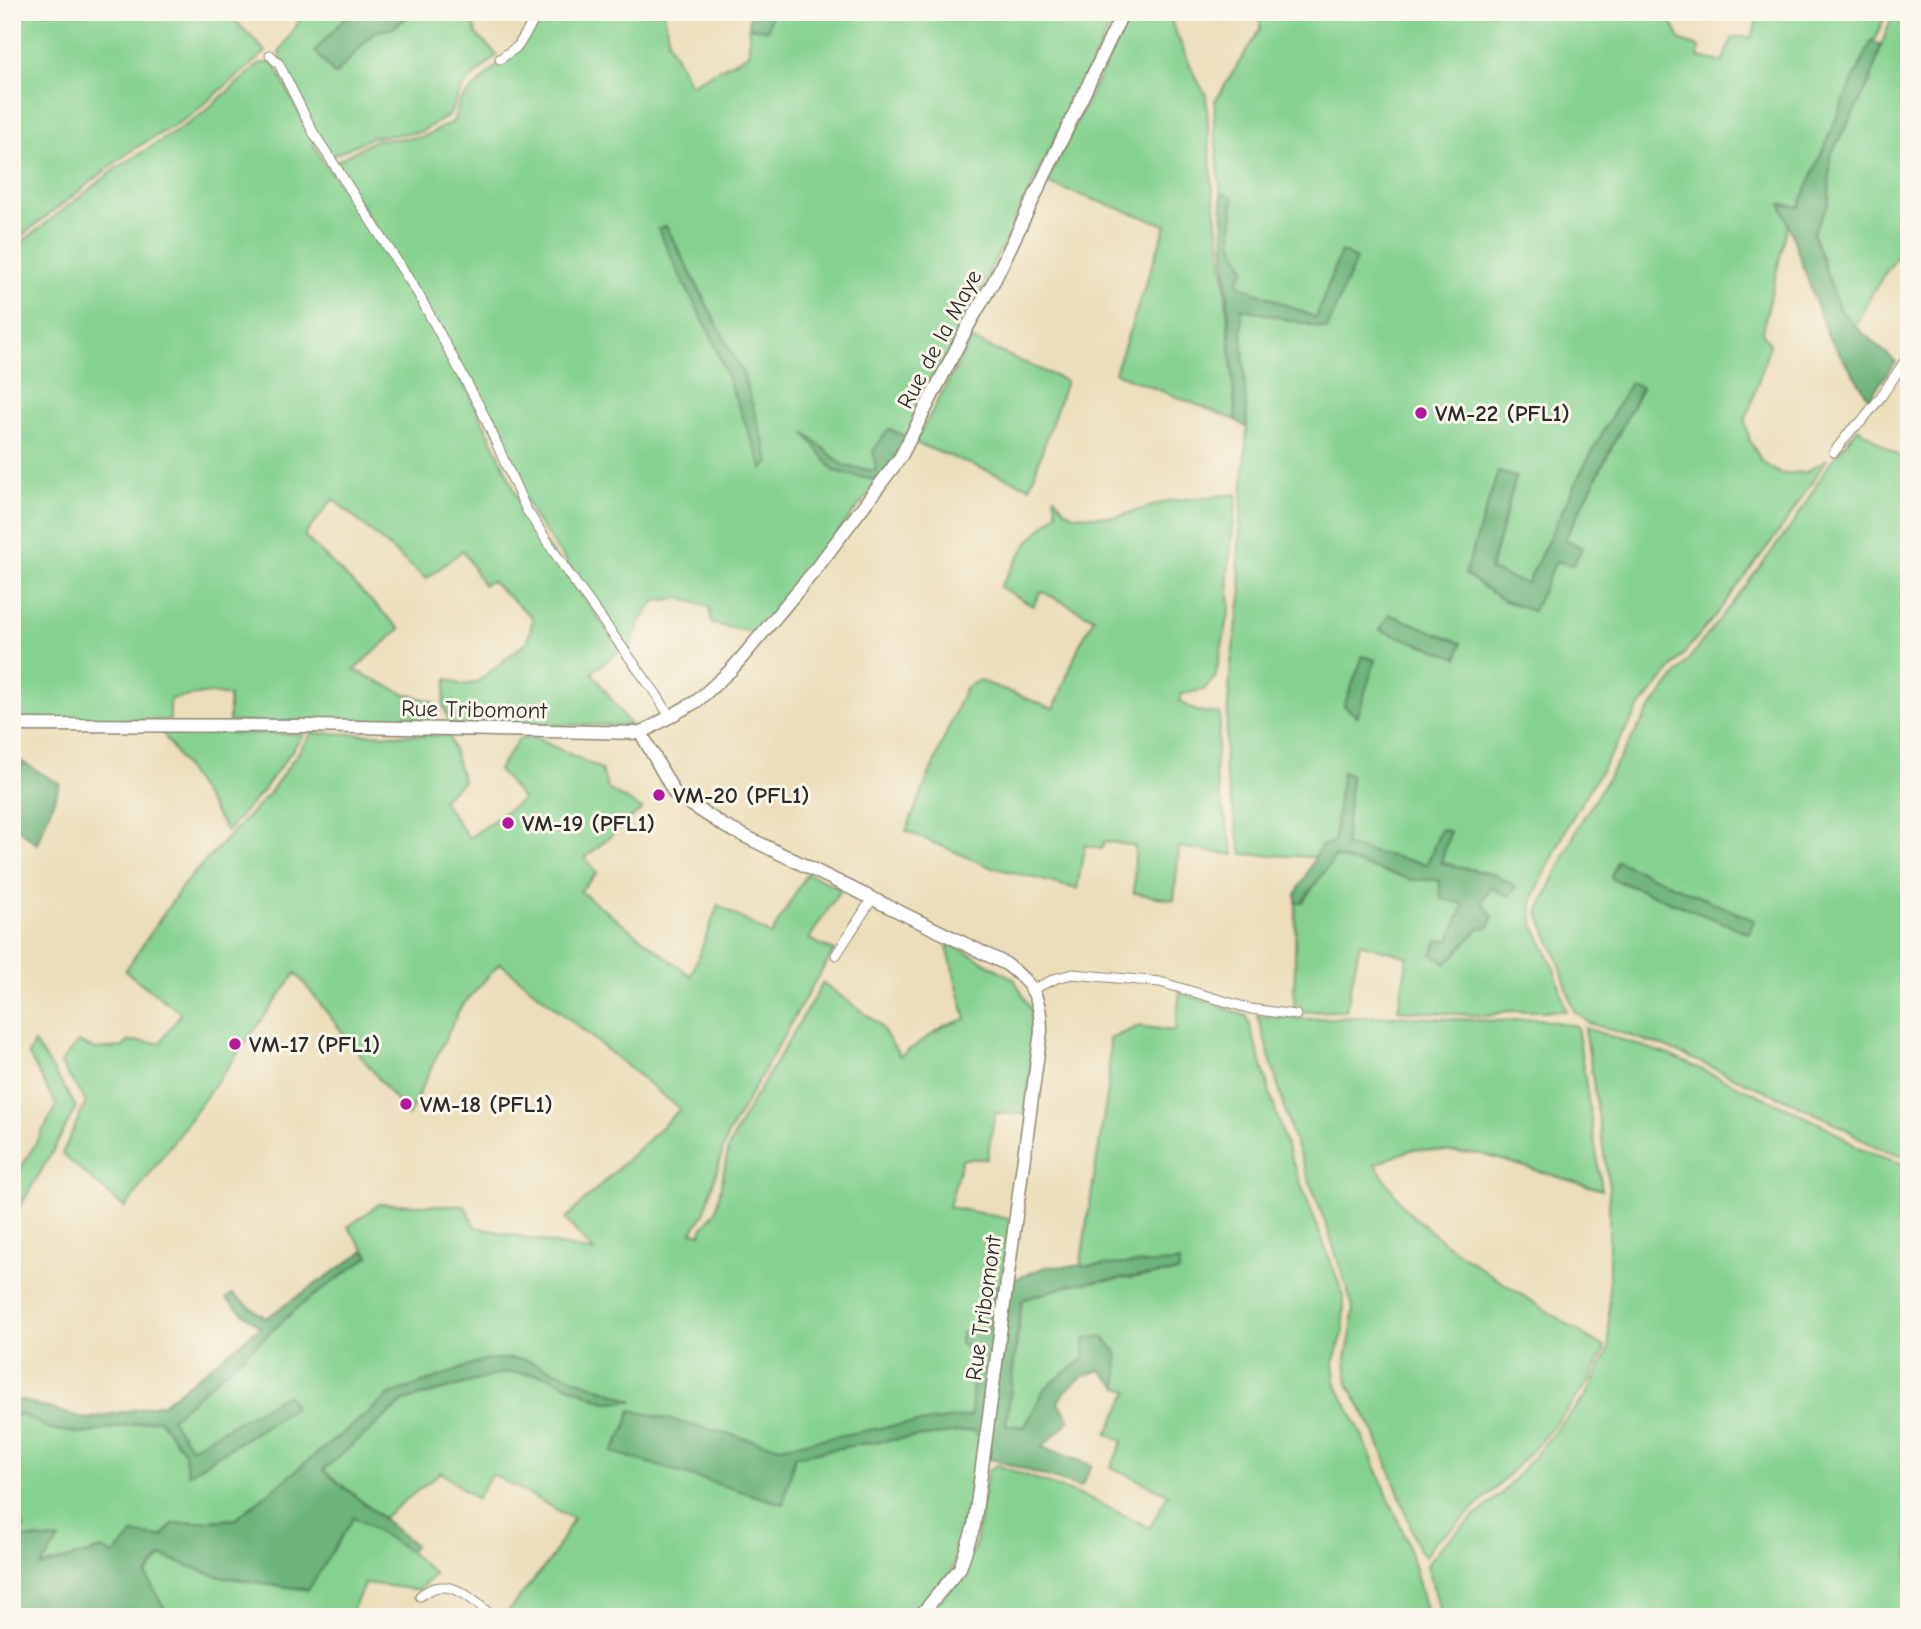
<svg xmlns="http://www.w3.org/2000/svg" width="1921" height="1629" viewBox="0 0 1921 1629" font-family="'Comic Neue',sans-serif">
  <rect width="100%" height="100%" fill="#fbf7ec"/>
  <filter id="ink" filterUnits="userSpaceOnUse"><feTurbulence type="fractalNoise" baseFrequency=".0143" numOctaves="2"/><feDisplacementMap in="SourceGraphic" scale="14" xChannelSelector="R" yChannelSelector="G"/><feConvolveMatrix kernelMatrix="1 2 1 2 8 2 1 2 1" color-interpolation-filters="sRGB"/></filter>
  <filter id="wash" filterUnits="userSpaceOnUse"><feTurbulence type="fractalNoise" baseFrequency=".00686" numOctaves="4" result="noise"/><feDisplacementMap in="SourceGraphic" scale="28" xChannelSelector="R" yChannelSelector="G"/><feGaussianBlur stdDeviation="1.57" result="paint"/><feColorMatrix in="noise" values="0 0 0 0 0 0 0 0 0 0 0 0 0 0 0 0 0 1.4 0 .05"/><feComposite in="paint" operator="in"/></filter>
  <g filter="url(#wash)">
    <rect width="100%" height="100%" fill="#ecdeba"/>
    <!-- green -->
    <path fill="#85d290" stroke="#587e5e" stroke-width="2" fill-rule="evenodd" d="M12,12H227L266,52L190,116L132,150L12,243Z
      M305,12H350L315,51L335,75L374,32L393,28L413,12H471L476,34L497,55L463,86L449,116L420,132L372,137L330,157L308,121L279,53Z
      M542,12H664L669,43L690,85L749,54V27L768,30L771,12H1117L908,438L890,429L877,471L844,466L808,435L834,471L879,481L757,633L712,624L709,607L681,598L655,601L641,620L629,650L533,515L486,411L335,162L375,140L423,137L453,122L460,101L504,59ZM666,226L703,296L763,468L710,333L683,282Z
      M1132,12H1167L1195,76L1206,95L1212,183L1224,273L1236,420L1115,373L1166,225L1046,183Z
      M1260,12H1666L1681,41L1699,47L1698,57L1722,62L1733,37H1752L1760,12H1887L1874,42L1872,41L1841,107L1799,207L1782,204L1788,224L1762,332L1770,344L1745,423L1750,441L1762,462L1780,474L1806,472L1827,459L1784,525L1715,616L1639,708L1569,823L1534,896C1525,922 1546,945 1554,969C1559,982 1562,997 1566,1011H1507L1488,1016L1398,1010L1408,957L1360,943L1346,1011L1294,1012L1296,902H1303L1335,857L1413,880H1440L1464,904L1450,941L1432,954L1446,964L1491,887L1495,875L1441,862L1450,833L1441,830L1427,864L1345,846L1351,775L1342,772L1334,842L1321,846L1315,857L1242,854L1224,767L1231,663L1242,590L1238,561L1247,428L1241,308L1327,329L1355,259L1341,252L1316,318L1242,286L1237,281L1245,269L1232,242L1233,197L1221,193L1214,123L1215,101L1260,29ZM1630,384L1642,388L1565,539L1532,611L1465,575L1498,472L1516,478L1490,571L1527,585L1580,474ZM1389,615L1461,643L1381,630ZM1363,656L1375,661L1357,716L1344,706Z
      M1894,12H1909V239L1874,290L1855,326L1839,309L1813,233L1829,202L1830,156L1870,82L1881,46Z
      M261,63H274L322,160L367,222L410,288L470,395L500,457L525,515L621,650L592,672L630,725H451L443,705L447,679L462,685L476,683L528,641L533,618L491,581L483,585L463,550L426,579L333,499L304,536L400,629L354,670L403,693L433,702L437,722H229V696L210,693L170,699V720L19,721L18,701L12,700V593L17,578L12,573V250L117,168L197,118Z
      M971,339L1066,381L1030,487L915,443Z
      M1858,428L1909,463V1158L1875,1147L1839,1125L1796,1104L1663,1046L1589,1023L1574,1011L1558,959L1538,912L1579,825L1648,712L1793,524L1831,461ZM1617,861L1749,933L1612,879Z
      M1237,494L1228,573L1230,609L1215,678L1203,690L1182,694L1179,701L1196,711L1220,714L1215,775L1234,855L1179,847L1174,900L1134,893L1135,846L1104,841L1102,849L1085,845L1077,889L988,866L906,831L965,688L979,680L1054,709L1079,646L1094,618L1041,591L1033,606L1000,587L1029,541L1057,513L1054,496L1065,510L1074,515L1116,517L1168,501Z
      M162,732L304,734L264,789L227,831Z
      M312,733L449,736L463,781L442,800L469,838L523,799L498,770L519,739L536,738L601,769L608,789L642,809L585,858L597,873L580,891L691,976L718,905L771,935L807,873L841,889L809,939L834,951L812,986L727,1136L704,1214L692,1232L701,1234L702,1229L716,1211L729,1146L745,1114L823,983L878,1023L900,1056L944,1026L966,1019L947,947L952,944L1014,979L1032,1012L1031,1067L1025,1114L995,1113L987,1159H962L949,1207L1010,1219L1001,1285L993,1288L987,1331L961,1333L960,1343L974,1355L972,1416L780,1447L631,1411L625,1429L612,1451L782,1504L795,1456L867,1443L975,1430L982,1445L970,1531L950,1573L912,1617H503L551,1559L573,1519L492,1474L476,1499L441,1472L383,1518L323,1470L404,1401L506,1372L545,1375L605,1402L523,1359L390,1395L236,1519L173,1524L162,1537L133,1534L114,1556L102,1549L38,1567L59,1540L14,1537L24,1527L12,1519V1420L19,1413L50,1429L83,1434L159,1419L184,1452L189,1474L295,1407L287,1394L191,1448L170,1419L301,1305L369,1256L348,1227L379,1204L465,1206L475,1227L594,1252L565,1219L680,1109L500,963L460,1008L408,1116L296,973L125,1208L62,1154L86,1102L60,1063L78,1042L94,1049L123,1047L129,1041L160,1043L181,1013L125,971L184,884L269,794Z
      M1180,992L1247,1016L1284,1139L1344,1297L1343,1334L1334,1360L1335,1382L1361,1433L1407,1541L1428,1617H925L958,1582L975,1546L988,1471L997,1465L1091,1499L1150,1528L1168,1494L1111,1467L1123,1441L1107,1434L1129,1391L1118,1387L1117,1352L1086,1357L1045,1388L1025,1427L1006,1425L1022,1300L1073,1284L1179,1272L1178,1262L1080,1267L1108,1089L1110,1039L1139,1026L1175,1031Z
      M1258,1016L1308,1019L1392,1016L1496,1021L1538,1019L1577,1026L1602,1190L1482,1154L1413,1149L1375,1164L1405,1209L1446,1244L1500,1281L1605,1348L1589,1382L1555,1425L1497,1487L1451,1530L1435,1540L1425,1557L1419,1550L1397,1488L1374,1431L1348,1384L1346,1358L1352,1329L1353,1307L1329,1233L1292,1134Z
      M1585,1028L1669,1055L1792,1110L1829,1128L1860,1149L1909,1166V1617H1442L1427,1565L1442,1545L1501,1494L1587,1395L1609,1349V1186Z
      M34,1043L52,1068L76,1107L54,1149L12,1220V1184L57,1106L28,1054Z
      M354,1516L409,1551L435,1574L419,1590L365,1583L349,1617H169L146,1575L161,1556L216,1576L308,1590Z"/>
    <!-- forest -->
    <path fill="#6cb47a" stroke="#4c7052" stroke-width="2" d="M350,12H413L393,28L374,32L335,75L315,51Z
      M749,12H771L768,30L749,27Z
      M1872,40L1881,46L1870,82L1830,156L1829,202L1813,233L1839,309L1855,326L1896,362L1869,398L1827,334L1781,204L1799,207L1841,107Z
      M1221,193L1233,197L1232,242L1245,269L1237,281L1242,286L1316,318L1341,251L1356,259L1327,329L1241,308L1247,428L1236,420C1229,345 1227,269 1221,193Z
      M666,226L743,374L770,462L763,469L710,333L683,282L658,229Z
      M1630,383L1642,387L1565,539L1582,548L1573,565L1556,561L1533,611L1502,600L1465,574L1498,472L1516,477L1490,570L1527,584L1580,474Z
      M889,429L908,438L879,481L834,471L804,432L844,466L876,471L873,451Z
      M1389,614L1461,643L1458,658L1380,630Z
      M1363,656L1375,660L1358,716L1344,706Z
      M12,756L60,784L37,844L12,824Z
      M1342,772L1351,775L1345,846L1427,864L1441,829L1450,832L1441,863L1495,875L1516,887L1509,896L1490,887L1482,902L1493,916L1489,927L1479,928L1446,964L1432,954L1437,941L1450,940L1464,904L1441,899L1439,880H1413L1335,857L1302,902H1296V894L1321,846L1334,842Z
      M1617,861L1754,920L1749,933L1611,878Z
      M364,1251L369,1256L301,1305L171,1419L191,1448L287,1394L295,1407L188,1474L184,1452L159,1419L83,1434L50,1429L19,1413L12,1420V1398L87,1419L163,1404L260,1327L226,1299L232,1294L266,1318Z
      M1179,1262V1272L1073,1284L1022,1300L1006,1425L1025,1427L1045,1388L1085,1358L1084,1339L1102,1336L1117,1352L1118,1387L1100,1370C1080,1377 1070,1383 1058,1402L1070,1420L1042,1447L1092,1465L1081,1487L988,1458L975,1430L867,1443L795,1456L783,1504L612,1452L625,1429L631,1410L780,1447L885,1427L971,1416L974,1355L960,1343L961,1333L987,1330L993,1288L1045,1267Z
      M487,1359H523L634,1401L605,1402L545,1375L506,1372L404,1401L323,1470L415,1545L409,1551L354,1517L308,1590L216,1576L162,1556L146,1575L169,1617H12V1538L14,1537L59,1540L40,1567L102,1549L114,1555L133,1534L162,1537L173,1524L236,1519L390,1395Z"/>
  </g>
  <g filter="url(#ink)">
    <g fill="none" stroke-linecap="round" stroke-linejoin="round">
      <!-- minor casing -->
      <g stroke="#8c8472" stroke-width="11">
        <path id="minor" d="M270,55L279,64L313,132L417,292L481,409L526,509L566,570L656,694L671,718
          M500,59L518,46L539,12
          M1834,452L1852,429L1860,423L1880,398L1909,355
          M836,955L872,899
          M1033,989L1057,978L1073,974L1160,982L1251,1009L1296,1015
          M420,1596C424,1593 430,1589 435,1588C457,1582 478,1604 493,1617"/>
      </g>
      <!-- tertiary casing -->
      <g stroke="#8c8472" stroke-width="15">
        <path id="tertiary" d="M12,725L311,726L641,733L697,701L731,670L745,654L815,570L900,458L968,326L995,279L1123,12
          M641,733L675,794L726,827L1006,964C1033,984 1041,998 1041,1031L974,1526L960,1568L919,1617"/>
      </g>
      <!-- minor -->
      <use href="#minor" stroke="#fff" stroke-width="9"/>
      <!-- tertiary -->
      <use href="#tertiary" stroke="#fff" stroke-width="12"/>
    </g>
  </g>
  <!-- markers -->
  <g fill="#b5179e" stroke="#fbf7ec" stroke-width="2.5">
    <circle cx="1421" cy="413" r="7"/>
    <circle cx="659" cy="795" r="7"/>
    <circle cx="508" cy="823" r="7"/>
    <circle cx="235" cy="1044" r="7"/>
    <circle cx="406" cy="1104" r="7"/>
  </g>
  <g text-anchor="middle" stroke-width="6" stroke-linejoin="round" paint-order="stroke">
    <!-- street labels -->
    <g font-size="23" fill="#2b2b2b" stroke="#fbf7ec">
      <text transform="translate(939 339) rotate(-62)" y="8">Rue de la Maye</text>
      <text transform="translate(474 709) rotate(1)" y="8">Rue Tribomont</text>
      <text transform="translate(983 1308) rotate(-82)" y="8">Rue Tribomont</text>
    </g>
    <!-- poi labels -->
    <g font-size="23" font-weight="bold" fill="#2b2b2b" stroke="#fbf7ec" text-anchor="start">
      <text x="1435" y="421">VM-22 (PFL1)</text>
      <text x="673" y="803">VM-20 (PFL1)</text>
      <text x="522" y="831">VM-19 (PFL1)</text>
      <text x="249" y="1052">VM-17 (PFL1)</text>
      <text x="420" y="1112">VM-18 (PFL1)</text>
    </g>
  </g>
  <!-- margin -->
  <rect width="1921" height="1629" fill="none" stroke="#fbf7ec" stroke-width="42"/>
</svg>
